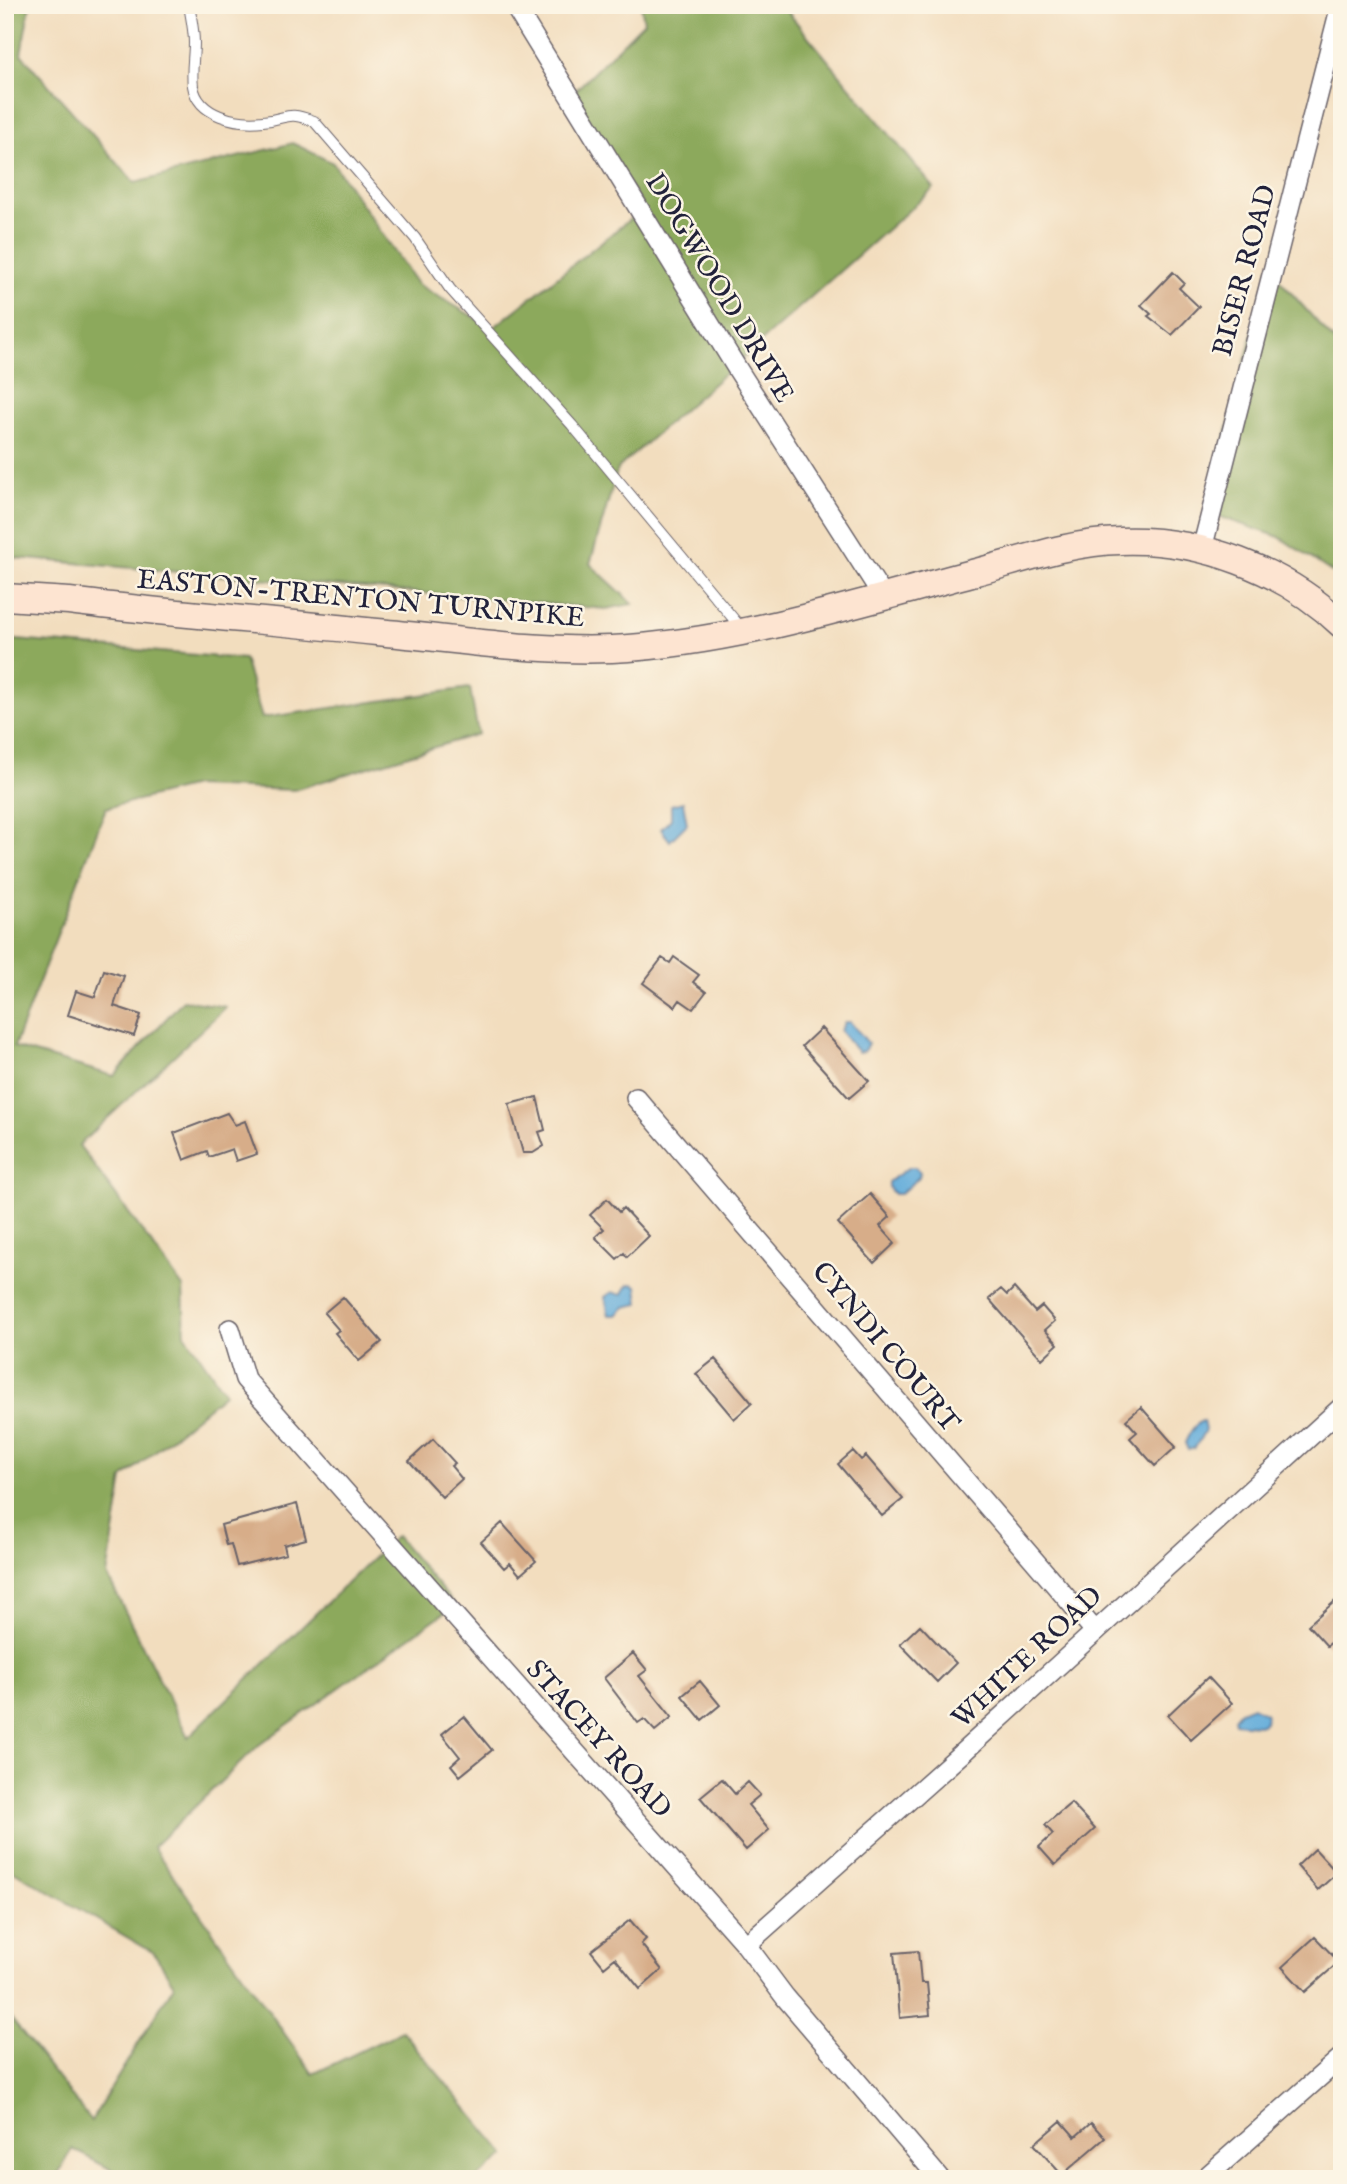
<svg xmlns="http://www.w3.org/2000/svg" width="1347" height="2184" viewBox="0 0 1347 2184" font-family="'IM FELL English',serif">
  <rect width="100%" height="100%" fill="#fcf5e5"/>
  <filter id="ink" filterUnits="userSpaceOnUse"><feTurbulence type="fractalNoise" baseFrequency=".0143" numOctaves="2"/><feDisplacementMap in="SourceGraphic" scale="14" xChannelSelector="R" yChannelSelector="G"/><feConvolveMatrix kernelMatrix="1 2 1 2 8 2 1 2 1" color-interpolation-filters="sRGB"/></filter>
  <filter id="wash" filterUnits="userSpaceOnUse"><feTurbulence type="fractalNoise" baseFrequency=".00686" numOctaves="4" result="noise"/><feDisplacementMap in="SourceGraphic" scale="28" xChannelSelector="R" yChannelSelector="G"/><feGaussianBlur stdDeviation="1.57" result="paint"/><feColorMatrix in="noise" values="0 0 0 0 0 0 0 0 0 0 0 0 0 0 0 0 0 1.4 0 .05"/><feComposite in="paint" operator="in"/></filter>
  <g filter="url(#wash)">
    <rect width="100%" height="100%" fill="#f2ddbe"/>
    <!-- forest -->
    <path fill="#8ca95b" stroke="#57664b" stroke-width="2" d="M5,5H30L21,54L135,183L293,143L333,163L417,284L493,328L644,208L571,95L644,22L641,5H782L934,188L618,468L590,564L633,604L606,609L5,557Z
      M1269,268L1342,350V579L1279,537L1206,512Z
      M5,639L244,659L262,718L470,688L478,734L294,790L194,786L106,808L14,1047L114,1076L183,1000L226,1007L79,1145L183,1287L185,1334L225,1393L123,1478L107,1575L188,1737L396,1536L455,1605L259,1745L153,1847L313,2074L402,2031L506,2155L475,2179H129L72,2149L55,2179H5V2011L91,2121L174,1985L154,1953L5,1866Z"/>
    <!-- water -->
    <path fill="#62acda" stroke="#42678a" stroke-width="2" d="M683,802L687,824L670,841L661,829L671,819V805Z
      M845,1022H850L868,1043L864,1051L858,1052L840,1031Z
      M910,1167H915L920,1172L919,1177L900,1194H894L888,1187V1182Z
      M633,1284L637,1286L639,1304L625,1307L617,1315H609L605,1297L612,1292L622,1295L628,1285Z
      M1203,1421L1205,1430L1195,1448L1188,1450L1185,1443C1188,1436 1194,1423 1203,1421Z
      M1252,1706L1266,1714L1265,1722L1258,1725L1235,1723L1234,1718L1240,1711Z"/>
    <g id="blocks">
      <!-- building -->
      <path fill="#d7ad89" d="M1173,272L1184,283L1179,288L1199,307L1172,335L1148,316L1151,314L1141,305Z
        M674,957L699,975L693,982L706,992L693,1009L680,1000L675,1007L643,983L662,958L670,963Z
        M104,970L124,976L114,1006L141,1015L134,1036L68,1015L76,991L95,997Z
        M821,1028L869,1081L849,1098L802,1046Z
        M537,1097L545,1130L539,1132L544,1146L533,1153H523L509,1104Z
        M227,1113L235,1125L245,1121L257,1154L236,1161L232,1149L209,1157L207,1151L184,1160L174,1133Z
        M870,1194L890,1217L880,1226L895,1243L874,1263L838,1223Z
        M607,1199L619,1212L623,1208L649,1236L627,1257L624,1253L617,1259L595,1237L604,1229L590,1215Z
        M1014,1288L1035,1312L1042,1306L1055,1321L1045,1330L1058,1344L1042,1359L989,1299L1001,1289L1007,1295Z
        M343,1297L382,1342L359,1361L335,1333L339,1330L324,1313Z
        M715,1359L752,1403L734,1419L696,1374Z
        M1141,1407L1176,1447L1155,1466L1130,1438L1137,1432L1126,1420Z
        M433,1439L455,1463L451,1466L462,1479L442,1497L409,1461Z
        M853,1451L861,1460L866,1456L903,1499L882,1516L838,1464Z
        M297,1504L306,1539L284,1545L286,1554L237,1566L231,1544L226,1545L221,1525Z
        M502,1523L536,1561L520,1575L510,1563L504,1568L481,1542Z
        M1342,1595V1633L1327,1646L1308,1625Z
        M920,1625L956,1663L937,1682L900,1644Z
        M633,1653L647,1670L639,1676L672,1717L655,1731L644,1719L638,1723L604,1678Z
        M1208,1677L1232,1703L1191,1740L1168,1715Z
        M700,1681L720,1705L702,1720L682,1696Z
        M464,1716L492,1750L460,1776L451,1765L460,1757L442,1734Z
        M722,1779L735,1794L748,1782L760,1795L748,1805L769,1830L746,1850L700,1797Z
        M1071,1803L1095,1829L1055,1865L1039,1847L1053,1834L1045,1825Z
        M1315,1849L1337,1873L1318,1890L1297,1866Z
        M630,1920L646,1939L641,1944L662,1970L640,1989L615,1958L604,1967L591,1951Z
        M1315,1937L1339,1962L1305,1992L1282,1967Z
        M918,1951L921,1983H927L930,2015L900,2018L894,1953Z
        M1061,2121L1075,2137L1091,2123L1105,2138L1062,2175L1034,2144Z"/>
    </g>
  </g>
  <g filter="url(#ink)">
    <use href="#blocks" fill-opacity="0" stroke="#6b6369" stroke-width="2"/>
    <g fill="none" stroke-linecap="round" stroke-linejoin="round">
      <!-- lane casing -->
      <g stroke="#6b6369" stroke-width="12">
        <path id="lane" d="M189,5C191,17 194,30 194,43C194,56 191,72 193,86C198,116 237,124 263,121C289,119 285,110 314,121L415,238L450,289L572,425L742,629"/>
      </g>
      <!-- street casing -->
      <g stroke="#6b6369" stroke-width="22">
        <path id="street" d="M514,5L738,370L883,596
          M1202,549L1341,5
          M636,1098L1095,1631
          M230,1329L245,1379L252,1387L746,1945L785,1997L940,2179
          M746,1945L962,1753L1342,1407
          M1204,2179L1342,2057"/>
      </g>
      <!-- secondary casing -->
      <g stroke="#6b6369" stroke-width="29">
        <path id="secondary" d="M5,597L69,601C171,614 274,621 377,632C456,639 532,652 612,649C734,643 855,604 972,573C1019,561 1070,542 1120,541C1199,538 1284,569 1342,625"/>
      </g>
      <!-- lane -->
      <use href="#lane" stroke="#fff" stroke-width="10"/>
      <!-- street -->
      <use href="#street" stroke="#fff" stroke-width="19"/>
      <!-- secondary -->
      <use href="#secondary" stroke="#fde4d1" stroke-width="26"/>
    </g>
  </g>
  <g text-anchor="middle" stroke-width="5" stroke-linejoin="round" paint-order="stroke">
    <!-- street labels -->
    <g font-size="28" fill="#22223b" stroke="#fcf5e5">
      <text transform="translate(1243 270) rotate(-75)" y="10">BISER ROAD</text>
      <text transform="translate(721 287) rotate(59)" y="10">DOGWOOD DRIVE</text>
      <text transform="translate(361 597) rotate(5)" y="10">EASTON-TRENTON TURNPIKE</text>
      <text transform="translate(887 1346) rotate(50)" y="10">CYNDI COURT</text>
      <text transform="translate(1026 1656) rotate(-43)" y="10">WHITE ROAD</text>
      <text transform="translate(600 1738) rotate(48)" y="10">STACEY ROAD</text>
    </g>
  </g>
  <!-- margin -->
  <rect width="1347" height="2184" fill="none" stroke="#fcf5e5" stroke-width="28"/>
</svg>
